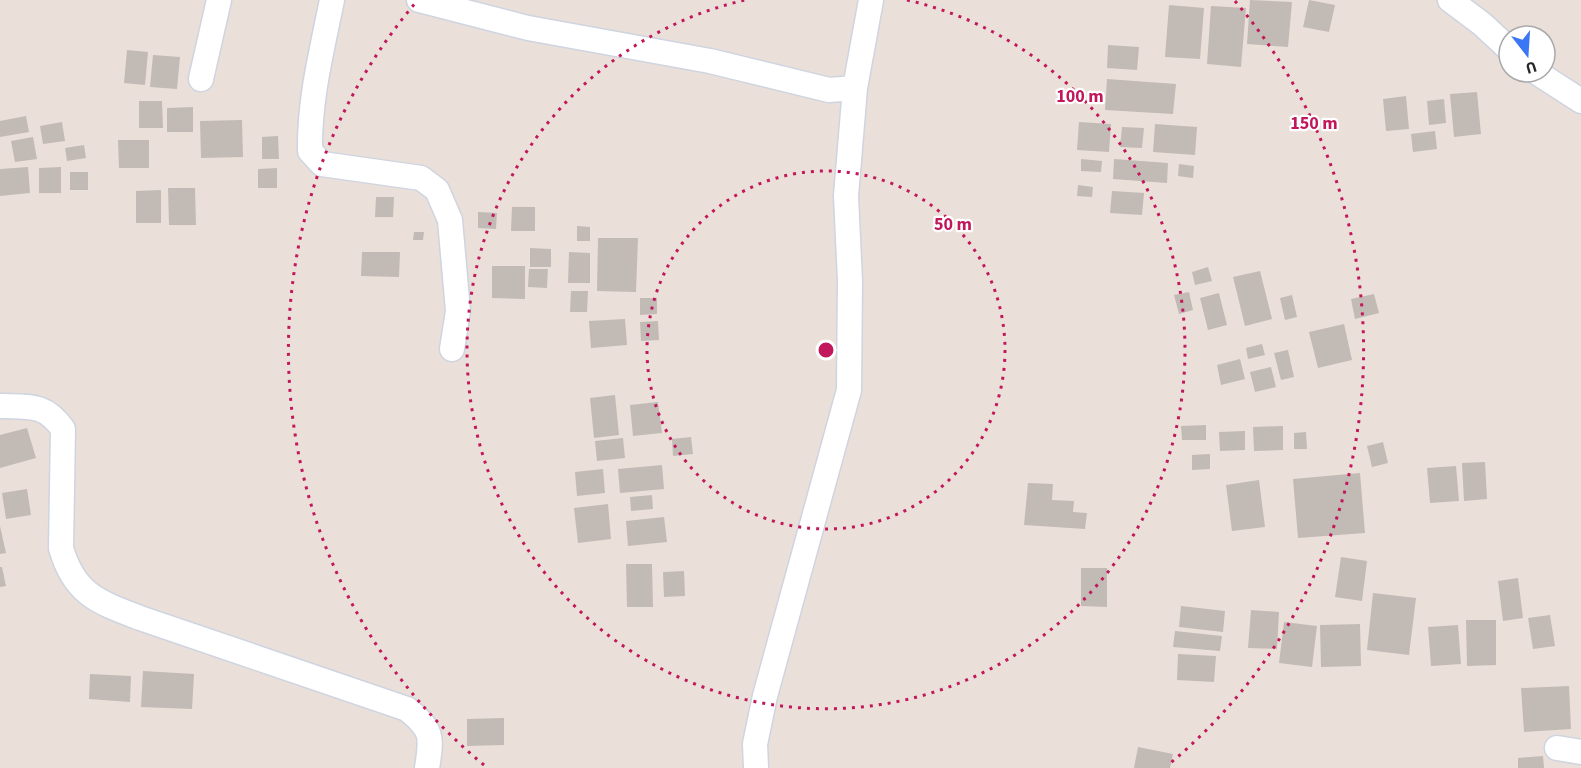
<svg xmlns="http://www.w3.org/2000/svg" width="1581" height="768" viewBox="0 0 1581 768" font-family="'Source Sans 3',sans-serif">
  <rect width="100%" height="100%" fill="#eae0d9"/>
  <!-- building -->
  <path fill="#c2bab5" d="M1250,0L1292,2L1288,47L1247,44Z
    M1309,0L1335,5L1329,32L1303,27Z
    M1169,5L1204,8L1200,59L1165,57Z
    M1211,6L1246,8L1241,67L1207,64Z
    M1108,45L1139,47L1137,70L1107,68Z
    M127,50L148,52L145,85L124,83Z
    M153,55L180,57L177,89L150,87Z
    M1107,79L1176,84L1173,114L1105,110Z
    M1477,92L1481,134L1454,137L1450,94Z
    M1406,96L1409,129L1386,131L1383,99Z
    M1444,99L1446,123L1429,125L1427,101Z
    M139,101H162L163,128H139Z
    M193,107V132H167V108Z
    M26,116L29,132L0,137V121Z
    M242,120L243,157L201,158L200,121Z
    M62,122L65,141L43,144L40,126Z
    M1079,122L1111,124L1109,152L1077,150Z
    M1155,124L1197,127L1195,155L1153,152Z
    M1122,127L1144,128L1142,148L1120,147Z
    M1435,131L1437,149L1413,152L1411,134Z
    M278,136L279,159H262V137Z
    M33,137L37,159L15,162L11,141Z
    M118,140H149V168H119Z
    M84,145L86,158L67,161L65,148Z
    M1081,159L1102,161L1101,172L1081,171Z
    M1114,159L1168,163L1167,183L1113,179Z
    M1179,164L1194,166L1193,178L1178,176Z
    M28,167L30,193L0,196V169Z
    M61,167V193H39V168Z
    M277,168V188H258V169Z
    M70,172H88V190H70Z
    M1078,185L1093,187L1092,197L1077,196Z
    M168,188H195L196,225H169Z
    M161,190V223H136V191Z
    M1112,191L1144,193L1142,215L1110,213Z
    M376,197H394L393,217H375Z
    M512,207H535V231H511Z
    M478,212L497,213L496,229L478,228Z
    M577,226L590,227V241H577Z
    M414,232H424L423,240H413Z
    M598,238H638L636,292L597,291Z
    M530,248L551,249V267H530Z
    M362,252H400L399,277L361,276Z
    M569,252L590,253V283H568Z
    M492,266H525V299L492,298Z
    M1208,267L1212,281L1195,285L1192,272Z
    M529,269H548L547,288L528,287Z
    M1260,271L1272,319L1245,326L1233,277Z
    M571,291H588L587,312H570Z
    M1189,292L1193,310L1179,314L1174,295Z
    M1219,293L1227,325L1208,330L1200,298Z
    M1374,294L1379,313L1355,319L1351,299Z
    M1292,295L1297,317L1285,320L1280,298Z
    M640,298H657V314L640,315Z
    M625,319L627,345L591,348L589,321Z
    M658,321L659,340L641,341L640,322Z
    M1344,324L1352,360L1318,368L1309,332Z
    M1262,344L1265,355L1248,359L1246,348Z
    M1288,350L1294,377L1281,380L1274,353Z
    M1240,359L1245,379L1221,385L1217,365Z
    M1271,367L1276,387L1255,392L1250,372Z
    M615,395L619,435L594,438L590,398Z
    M658,402L662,433L633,436L630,405Z
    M1206,425V440H1182L1181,426Z
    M1283,426V450L1254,451L1253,427Z
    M27,428L36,458L0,468V435Z
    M1245,431V450L1220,451L1219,432Z
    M1306,432L1307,449H1294V433Z
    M691,437L693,454L673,456L672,439Z
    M623,438L625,458L597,461L595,441Z
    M1383,442L1388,463L1372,467L1367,446Z
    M1210,454V469L1192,470V455Z
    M1485,462L1487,499L1464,501L1462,463Z
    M662,465L664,489L620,493L618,469Z
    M1456,466L1459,501L1430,503L1427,468Z
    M603,469L605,493L577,496L575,472Z
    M1360,473L1365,533L1298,538L1293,479Z
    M1259,480L1265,527L1232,531L1226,485Z
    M1028,483L1053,484L1052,500L1074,501L1073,512L1087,513L1085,529L1024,525Z
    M27,489L31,515L6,519L2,493Z
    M652,495L653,509L631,511L630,497Z
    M608,504L611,539L578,543L574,508Z
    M664,517L667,542L628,546L626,521Z
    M0,526L6,553L0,554Z
    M1341,557L1367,561L1362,601L1335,597Z
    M626,564H652L653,607H627Z
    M0,567H2L6,586L0,587Z
    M1081,568H1107V607L1081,606Z
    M684,571L685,596L664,597L663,572Z
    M1518,578L1523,618L1503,621L1498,581Z
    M1373,593L1416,598L1409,655L1367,650Z
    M1181,606L1225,611L1223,632L1179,627Z
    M1251,610L1279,612L1277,649L1248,648Z
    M1550,615L1555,646L1533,649L1528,618Z
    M1466,620H1496V665L1467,666Z
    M1284,622L1317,626L1312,667L1279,663Z
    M1360,624L1361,666L1321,667L1320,625Z
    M1458,625L1461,664L1431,666L1428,627Z
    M1175,631L1222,636L1220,651L1173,647Z
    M1178,654L1216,656L1214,682L1177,680Z
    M143,671L194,674L192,709L141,707Z
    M90,674L131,676L130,702L89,699Z
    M1569,686L1571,729L1524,732L1521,688Z
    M504,718V745L467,746V719Z
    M1138,747L1173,754L1170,768H1134Z
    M1543,756L1544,768H1518V758Z"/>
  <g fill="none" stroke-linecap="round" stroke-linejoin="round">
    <!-- minor casing -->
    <g stroke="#ced4e0" stroke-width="27">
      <path id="minor" d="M332,0C322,50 309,100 310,151L322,164L421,178L437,190L450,220L458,311L452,349
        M419,0L528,28L710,61L829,90L855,88L871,0
        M1450,0L1482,24L1509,49
        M1536,72L1581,101
        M201,79L219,0
        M0,406C30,407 44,403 63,429L61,548C74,594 98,602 140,618L407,709C433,730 432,737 427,768
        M1557,748L1581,752
        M756,768L755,744L765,696L849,390L850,281L846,196L855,88"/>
    </g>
    <!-- minor -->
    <use href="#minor" stroke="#fff" stroke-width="24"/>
  </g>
  <!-- distance rings -->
  <g fill="none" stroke="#c2185b" stroke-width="3" stroke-dasharray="3 6">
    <circle cx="826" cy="350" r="179"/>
    <path d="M907 0A359 359 0 1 1 745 0"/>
    <path d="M484 765A538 538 0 0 1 417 1M1235 1A538 538 0 0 1 1168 765"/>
  </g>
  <circle cx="826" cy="350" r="9" fill="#c2185b" stroke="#fff" stroke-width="3"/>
  <g font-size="18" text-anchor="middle" font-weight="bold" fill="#c2185b" stroke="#fff" stroke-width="4.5" stroke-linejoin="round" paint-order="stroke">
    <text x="1080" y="102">100 m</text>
    <text x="1314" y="129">150 m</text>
    <text x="953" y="230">50 m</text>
  </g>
  <!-- north arrow -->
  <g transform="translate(1527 54) rotate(163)"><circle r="28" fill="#ffffff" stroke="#a9a9a9" stroke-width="1.5"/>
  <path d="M0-4.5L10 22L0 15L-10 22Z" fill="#3a76f5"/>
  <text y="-9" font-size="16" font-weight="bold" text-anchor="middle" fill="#272727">U</text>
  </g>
</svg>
